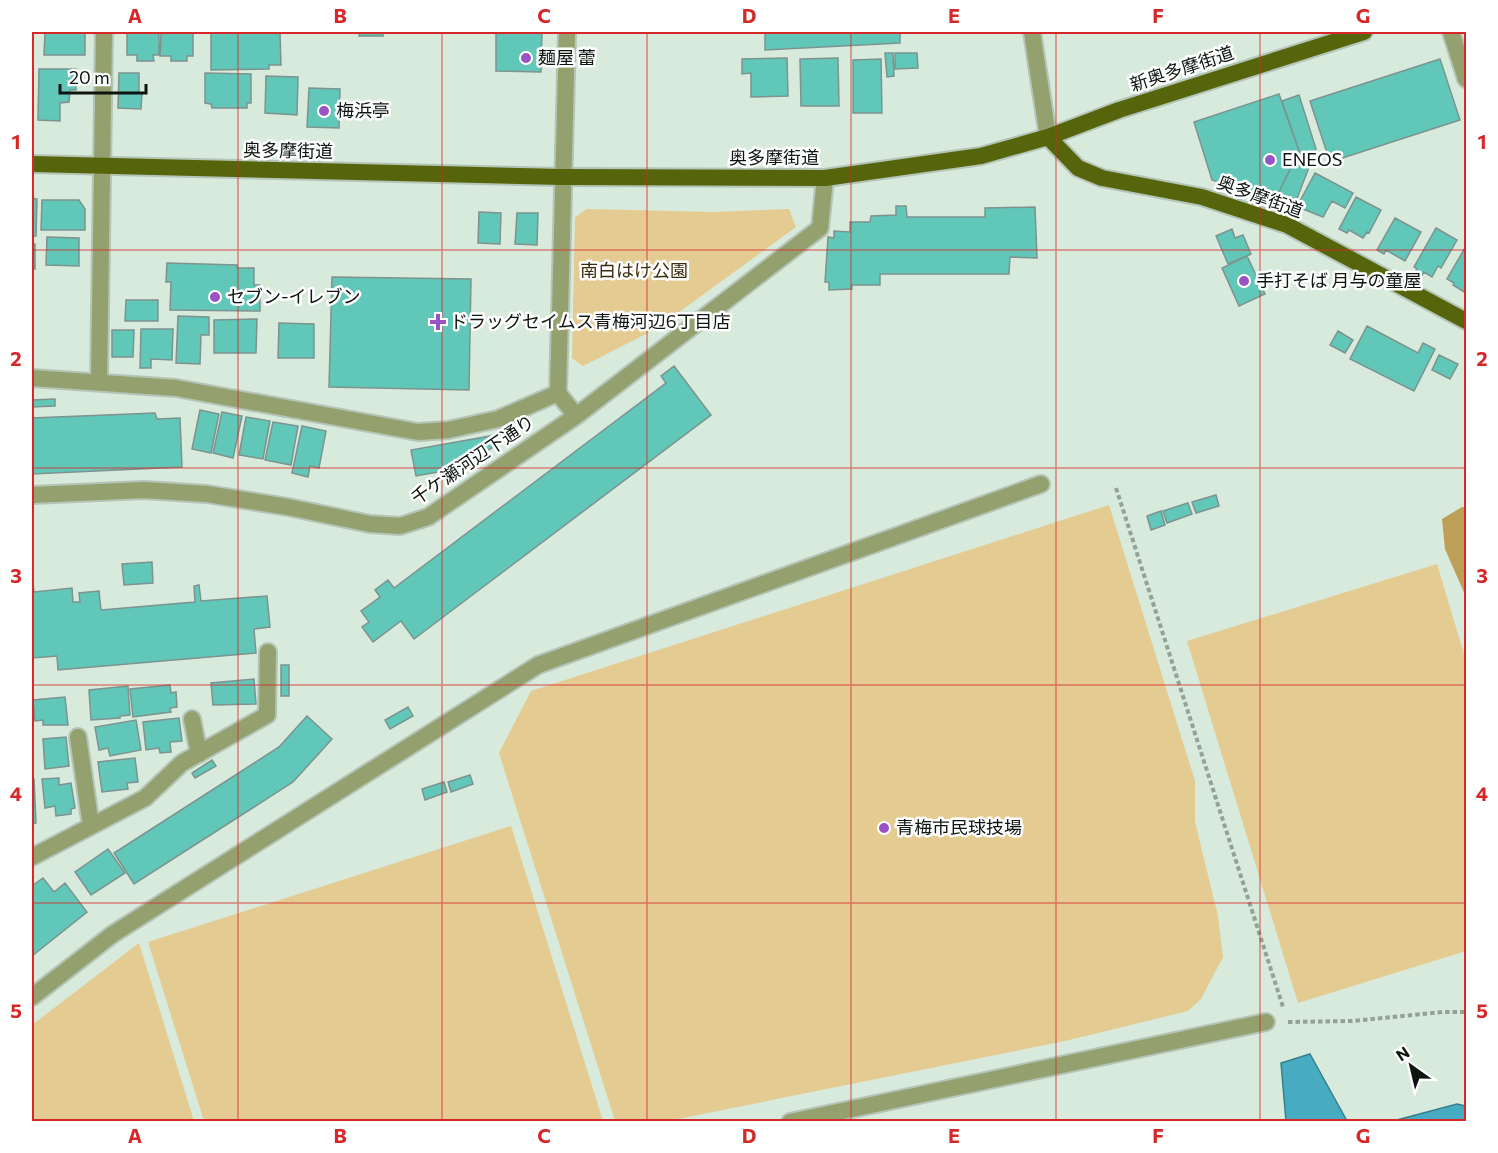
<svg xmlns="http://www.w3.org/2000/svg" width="1498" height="1153" viewBox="0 0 1498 1153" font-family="Commissioner,'Noto Sans JP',sans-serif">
  <rect width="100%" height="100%" fill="#d8eadb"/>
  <!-- green -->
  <path fill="#e3cb92" d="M587,209L714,212L789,209L796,227L671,318L648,333L583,366L572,358L575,217Z
    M1109,505L1195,781V822L1218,916L1223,957L1201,999L1188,1011L1065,1041L668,1121H615L499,753L531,691Z
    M1437,564L1466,661V951L1298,1003L1187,641Z
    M511,826L603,1121H204L148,942Z
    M139,943L194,1121H32V1025Z"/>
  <!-- forest -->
  <path fill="#bd9f57" d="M1462,507L1466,508V597L1445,549L1442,519Z"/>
  <!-- water -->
  <path fill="#47acc2" stroke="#367f8d" stroke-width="1.5" d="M1310,1054L1347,1121H1286L1281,1063Z
    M1457,1104L1466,1106V1121H1393Z"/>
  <!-- building -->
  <path fill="#61c7b8" stroke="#7c938f" stroke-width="1.5" d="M45,32H85V55H44Z
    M211,32H280L281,65H269V69L211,70Z
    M360,32H383V36H359Z
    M496,32H542L541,72L496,71Z
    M765,32H900V43L765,50Z
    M127,33H159V55H153L154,61H137V55H127Z
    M161,33H193V56H187V61H171V56H160Z
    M885,53H893L894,76L887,77Z
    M895,53H917L918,68L895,69Z
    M787,58L788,96L751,97V73L742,74V59Z
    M838,58L839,106H801L800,59Z
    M881,59L882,113H853V60Z
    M1440,59L1460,120L1330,162L1310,101Z
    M39,69H76V90H70L69,102L60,103V121L38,120Z
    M119,73H139V93H142L141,109L118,108Z
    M205,73L251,74V103H247V108H212L211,104L205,103Z
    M266,76L298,77L297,115L265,113Z
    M309,88L340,89L339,128L307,127Z
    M1279,94L1299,151L1275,200L1212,180L1194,122Z
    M1299,95L1316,149L1293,209L1275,200L1299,151L1282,101Z
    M1315,173L1353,193L1345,208L1332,201L1323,217L1303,209L1305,204L1300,201Z
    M1356,197L1381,210L1369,233L1367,232L1363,238L1349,230L1347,233L1339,229Z
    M32,198L37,199L36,236H32Z
    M42,200H79L85,209V230H41Z
    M896,206H906L907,217H985V208L1035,207L1037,258L1010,257L1009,274H880V285H852V289L829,290V282H825L828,237L834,238V231L850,232V222H870L871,216L896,215Z
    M479,212L501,213L500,244L478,243Z
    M517,213H538L537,245L515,244Z
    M1395,218L1421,232L1405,261L1386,250L1384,254L1377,250Z
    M1436,228L1457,240L1441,268L1438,266L1432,277L1424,272L1422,275L1415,272L1417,269L1414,267Z
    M1232,229L1235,238L1243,235L1251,254L1228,264L1216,236Z
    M47,237L79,238V266L46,265Z
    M32,244H35V269L32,268Z
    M1466,246V288L1464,292L1453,285L1454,283L1447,279Z
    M1247,256L1265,294L1239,306L1222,268Z
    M167,263L237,265V268H254V285H260V311L170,310L171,282H166Z
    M332,277L471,279L469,390L329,387Z
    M126,300H158V321H125Z
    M178,316L209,317V335H201L200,364L176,363Z
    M257,319L256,353H214V320Z
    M279,323L314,324V358H278Z
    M1367,326L1418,353L1423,343L1435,349L1414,391L1350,359Z
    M141,329H173L172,360L151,359V368H140Z
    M112,330H134L133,357H112Z
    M1338,331L1353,340L1345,353L1330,345Z
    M1439,355L1458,364L1450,379L1432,370Z
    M674,366L711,415L414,639L401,621L373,642L362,627L369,622L361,611L380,597L375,590L388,580L394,588L666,383L661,376Z
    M55,399V406L32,407V400Z
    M200,410L219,414L211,453L192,449Z
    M222,412L242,416L233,458L213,453Z
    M155,413L157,419L180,418L182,467L32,474V418Z
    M246,417L270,421L263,459L239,455Z
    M273,422L298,426L291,465L265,460Z
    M302,426L326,431L319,468L310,466L308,477L292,473Z
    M496,435L497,445L455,469L416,476L411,450Z
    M1216,495L1219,506L1196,513L1192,502Z
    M1188,503L1192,514L1167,523L1163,511Z
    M1161,511L1165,525L1151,530L1147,516Z
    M152,562L153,583L124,585L122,564Z
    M32,572L34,592L72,588L73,602H80L79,593L99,591L101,610L195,602L194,586L199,585L201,601L267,596L270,627L254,629L256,653L58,670L57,656L32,658Z
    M281,665H289V696H281Z
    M254,679L256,704L213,705L211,683Z
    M170,685L171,693L176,692L177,707L170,708L171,712L133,717L130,689Z
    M128,686L130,715L120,716V718L91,720L89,690Z
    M65,697L68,725H43V720L35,721L33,700Z
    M408,707L413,716L390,729L385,720Z
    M307,716L332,739L293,782L134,884L114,853L279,747Z
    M179,718L182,741L170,742L171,752L160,753L159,748L146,750L143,722Z
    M136,720L141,750L110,756L108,748L99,750L95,727Z
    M66,737L69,766L45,769L43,739Z
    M135,758L138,782L127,783L128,789L102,792L98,762Z
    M212,760L216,766L195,778L192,773Z
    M470,775L473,784L451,792L448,782Z
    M59,778V785L71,783L75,808L71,809V814L56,816L55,806L45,808L42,779Z
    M32,779H34L36,823L32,824Z
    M444,782L447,792L425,800L422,789Z
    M108,849L125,873L91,895L75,872Z
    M43,878L54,892L65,883L87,912L32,956V886Z"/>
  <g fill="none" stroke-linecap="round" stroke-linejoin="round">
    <!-- service casing -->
    <g stroke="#b4c4b6" stroke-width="20">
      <path id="service" d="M192,719L199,754
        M78,737L91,826
        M32,857L145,798L182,763L267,715L268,652
        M32,997L113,934L538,665L1041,484
        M790,1122L1266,1022"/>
    </g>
    <!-- minor casing -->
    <g stroke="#b4c4b6" stroke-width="20">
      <path id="minor" d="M1032,32L1048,137
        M1451,32L1466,79
        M32,378L176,388L418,432L448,430L498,419L558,393L576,416
        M99,381L104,32
        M558,393L567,32
        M32,495L144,490L207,494L288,507L370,524L400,526L428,517L576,416L820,228L825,178"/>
    </g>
    <!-- primary casing -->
    <g stroke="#b4c4b6" stroke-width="20">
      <path id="primary" d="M1048,137L1119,110L1364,32
        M32,164L562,177L825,178L981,156L1048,137L1078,168L1102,178L1202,197L1287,225L1466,321"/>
    </g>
    <!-- path -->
    <path stroke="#93a296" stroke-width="4" stroke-dasharray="4.5 3" stroke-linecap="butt" d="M1116,488L1283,1007
      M1288,1022L1352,1021L1443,1012H1466"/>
    <!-- service -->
    <use href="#service" stroke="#94a06e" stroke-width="16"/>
    <!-- minor -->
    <use href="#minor" stroke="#94a06e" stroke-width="16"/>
    <!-- primary -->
    <use href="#primary" stroke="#56650c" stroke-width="16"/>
  </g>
  <!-- grid -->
  <path fill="none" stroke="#d62828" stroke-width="1.5" stroke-opacity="0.55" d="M238,32V1122M442,32V1122M647,32V1122M851,32V1122M1056,32V1122M1260,32V1122M32,250H1466M32,468H1466M32,685H1466M32,903H1466"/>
  <!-- markers -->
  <g fill="#9953c6" stroke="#fff" stroke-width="2">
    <circle cx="526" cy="58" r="6"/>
    <circle cx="324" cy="111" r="6"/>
    <circle cx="1270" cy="160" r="6"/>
    <circle cx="1244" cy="281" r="6"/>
    <circle cx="215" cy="297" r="6"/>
    <path d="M435 313h6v6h6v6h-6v6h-6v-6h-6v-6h6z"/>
    <circle cx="884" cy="828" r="6"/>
  </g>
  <g text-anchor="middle" stroke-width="5" stroke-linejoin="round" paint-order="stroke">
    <!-- poi labels -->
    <g font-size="18" fill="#0e1510" stroke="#fff" text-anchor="start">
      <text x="538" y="64">麺屋 蕾</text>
      <text x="336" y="117">梅浜亭</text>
      <text x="1282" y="166">ENEOS</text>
      <text x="1256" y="287">手打そば 月与の童屋</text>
      <text x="227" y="303">セブン-イレブン</text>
      <text x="450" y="328">ドラッグセイムス青梅河辺6丁目店</text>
      <text x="896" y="834">青梅市民球技場</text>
    </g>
    <!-- street labels -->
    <g font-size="18" fill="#0e1510" stroke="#fff">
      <text transform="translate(1182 69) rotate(-18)" y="6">新奥多摩街道</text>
      <text transform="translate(288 151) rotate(1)" y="6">奥多摩街道</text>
      <text x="774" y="164">奥多摩街道</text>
      <text transform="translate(1260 197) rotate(20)" y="6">奥多摩街道</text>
      <text transform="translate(473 460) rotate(-34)" y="6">千ケ瀬河辺下通り</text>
    </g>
    <!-- park labels -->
    <g font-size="18" fill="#3a2d0d" stroke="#fff">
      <text x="634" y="277">南白はけ公園</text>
    </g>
  </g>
  <!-- border -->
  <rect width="1498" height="1153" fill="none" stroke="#ffffff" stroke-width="66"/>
  <!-- north arrow -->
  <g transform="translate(1411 1066) rotate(326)" stroke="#ffffff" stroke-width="4.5" paint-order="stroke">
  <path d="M0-4.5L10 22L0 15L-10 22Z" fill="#0e1510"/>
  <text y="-9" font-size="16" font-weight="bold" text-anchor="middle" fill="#0e1510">N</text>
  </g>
  <!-- scale -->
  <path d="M60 84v9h86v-9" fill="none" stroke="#0e1510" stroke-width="3"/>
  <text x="69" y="84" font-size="18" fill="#0e1510" stroke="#ffffff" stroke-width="4.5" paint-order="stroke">20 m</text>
  <rect x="33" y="33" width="1432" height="1087" fill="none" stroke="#d62828" stroke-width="2"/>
  <g font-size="20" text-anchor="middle" font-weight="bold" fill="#d62828">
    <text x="135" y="23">A</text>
    <text x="340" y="23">B</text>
    <text x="544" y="23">C</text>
    <text x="749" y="23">D</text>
    <text x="954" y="23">E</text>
    <text x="1158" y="23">F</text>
    <text x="1363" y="23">G</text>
    <text x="16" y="149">1</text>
    <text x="1482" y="149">1</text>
    <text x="16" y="366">2</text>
    <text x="1482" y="366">2</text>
    <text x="16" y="583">3</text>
    <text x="1482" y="583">3</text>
    <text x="16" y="801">4</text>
    <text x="1482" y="801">4</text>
    <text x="16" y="1018">5</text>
    <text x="1482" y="1018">5</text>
    <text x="135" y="1143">A</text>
    <text x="340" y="1143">B</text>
    <text x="544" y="1143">C</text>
    <text x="749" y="1143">D</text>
    <text x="954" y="1143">E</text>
    <text x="1158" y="1143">F</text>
    <text x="1363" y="1143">G</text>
  </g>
</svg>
